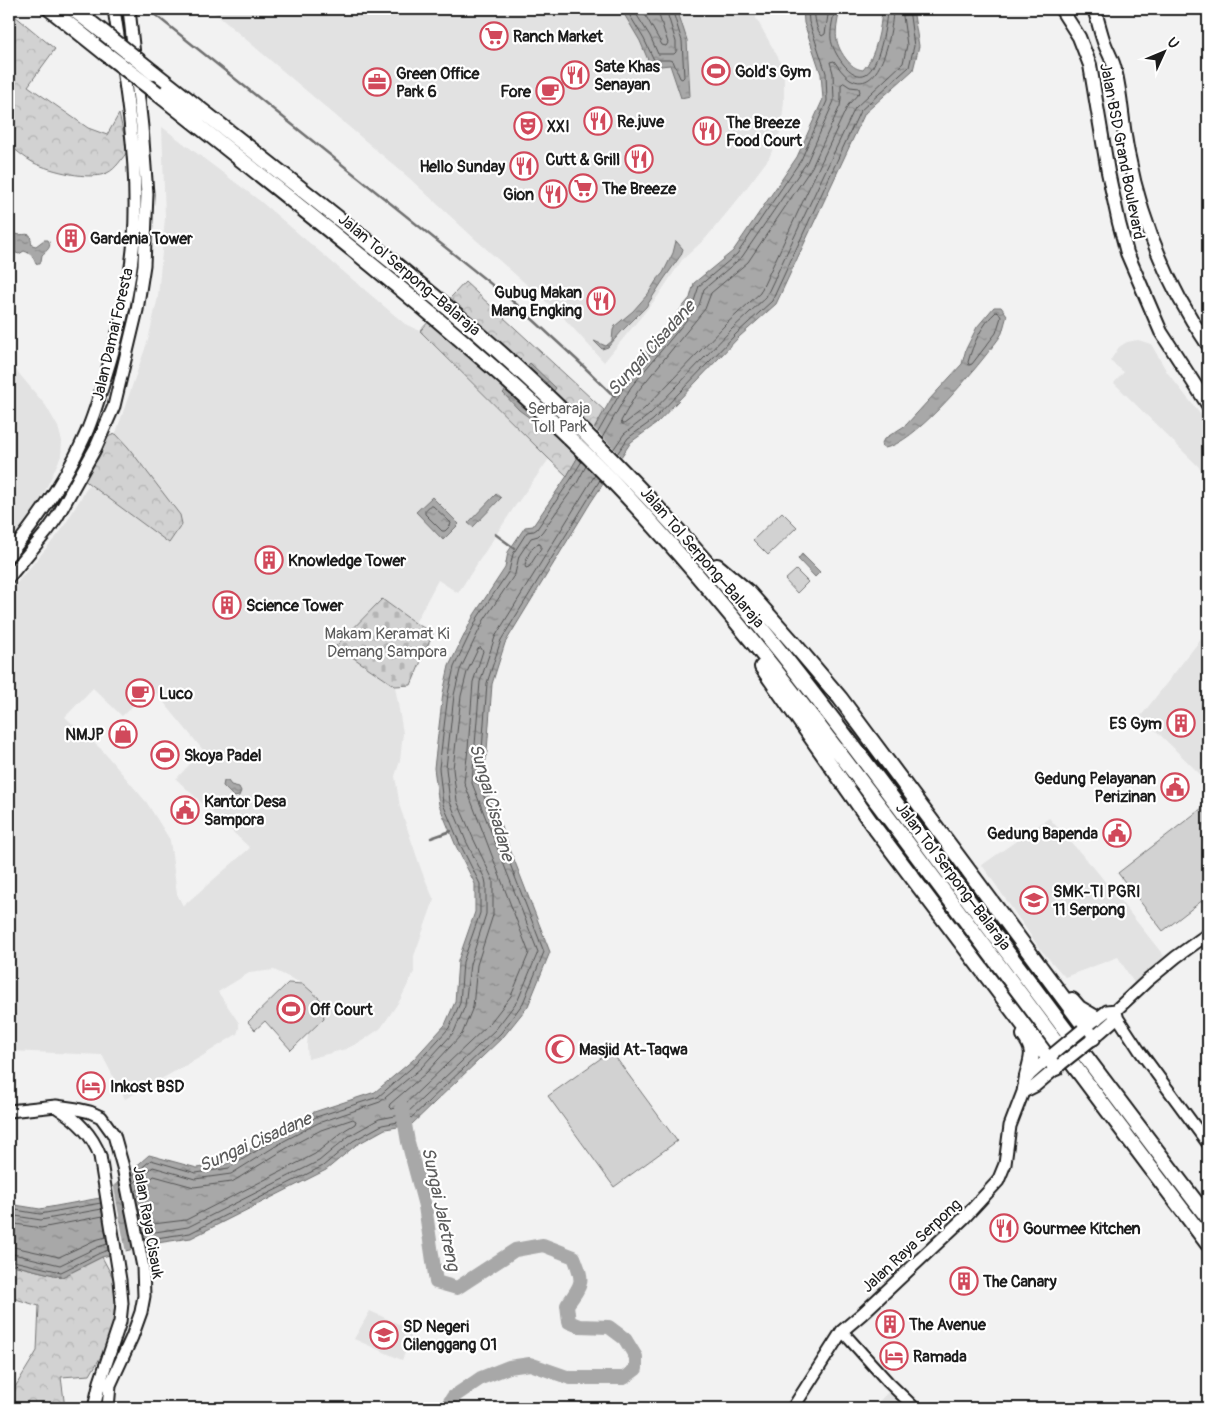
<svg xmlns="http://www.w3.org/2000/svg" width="1217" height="1417" viewBox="0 0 1217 1417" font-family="Pangolin,sans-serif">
  <defs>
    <pattern id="forest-crowns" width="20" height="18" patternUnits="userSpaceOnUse" patternTransform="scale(1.25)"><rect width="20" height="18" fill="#d2d2d2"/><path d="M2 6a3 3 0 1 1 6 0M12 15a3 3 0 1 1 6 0" fill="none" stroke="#b4b4b4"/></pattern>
    <pattern id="cemetery-stones" width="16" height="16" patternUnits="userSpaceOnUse" patternTransform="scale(1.25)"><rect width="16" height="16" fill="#d2d2d2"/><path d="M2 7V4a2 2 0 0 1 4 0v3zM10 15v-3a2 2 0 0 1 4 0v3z" fill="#b4b4b4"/></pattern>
    <pattern id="water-ripples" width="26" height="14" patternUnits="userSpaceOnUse" patternTransform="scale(1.25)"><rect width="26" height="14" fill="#a8a8a8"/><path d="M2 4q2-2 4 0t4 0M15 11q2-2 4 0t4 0" fill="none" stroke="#888"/></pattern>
  </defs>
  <rect width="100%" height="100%" fill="#f2f2f2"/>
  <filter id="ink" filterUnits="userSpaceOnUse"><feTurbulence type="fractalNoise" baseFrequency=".02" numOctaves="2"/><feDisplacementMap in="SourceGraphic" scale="10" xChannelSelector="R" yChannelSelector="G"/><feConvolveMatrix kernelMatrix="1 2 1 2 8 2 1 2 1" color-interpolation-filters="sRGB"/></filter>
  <g filter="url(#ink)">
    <!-- built -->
    <path fill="#e2e2e2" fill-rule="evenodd" d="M210,9H755L756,18L784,68V101L781,130L769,158L739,198L706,238L682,260L658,296L604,362L561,315L475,239L408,177Z
      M162,127L260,201L405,324L420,331L549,459L513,509L458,593L438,580L415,623L382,599L337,646L395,686L403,733L400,761L395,776L400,807L422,872L434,900L414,956V972L400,1000L381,1028L362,1041L346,1049L308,1059L307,1046L308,1033L324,1018L320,999L303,984L274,970L249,973L218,992L239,1023V1028L237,1034L199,1058L125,1099L102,1055L9,1051V592L61,531L110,450L148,340L158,297L165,218ZM93,688L122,716L152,688L203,750L176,779L250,848L183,906L177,894L170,840L147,803L102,750L65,717Z
      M1138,340L1151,344L1167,372L1208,424V476L1114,383L1124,372L1110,361L1119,347L1127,342Z
      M16,370L46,406L58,427L62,441L61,456L45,491L37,506L9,542V377Z
      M1208,630V782L1141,716Z
      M1049,818L1095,869L1164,956L1134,983L1118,957L1065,977L1040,949L982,865Z
      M370,1311L414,1331L402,1360L354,1339Z
      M889,1391L903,1404L908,1408H873Z"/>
    <!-- forest -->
    <path fill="url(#forest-crowns)" stroke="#777" d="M9,11L55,49L28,86L88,128L107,135L119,114L128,151C122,158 116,169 107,173C90,181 51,171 34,163C25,158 17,151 9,145Z
      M465,282L605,411L567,476L549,459L420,331Z
      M116,434L128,447L180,515L182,524L169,543L84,480L99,457L108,437L112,435Z
      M102,1257L118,1287L114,1334L90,1375L61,1377L65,1408H9V1397L37,1351L39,1306L9,1297V1264L62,1277Z"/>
    <!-- cemetery -->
    <path fill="url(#cemetery-stones)" stroke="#777" d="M382,599L415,623L433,633L411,685L395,686L336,646Z"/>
    <!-- pitch -->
    <path fill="#d2d2d2" stroke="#777" d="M782,512L797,527L768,555L753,540Z
      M796,570L808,582L797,593L785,580Z
      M1206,805L1208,809V896L1163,931L1118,873Z
      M288,983L303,984L320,999L324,1018L291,1050L265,1021L255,1030L248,1022Z
      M611,1051L677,1141L614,1187L548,1096Z"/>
    <!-- water -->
    <path fill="url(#water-ripples)" stroke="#707070" d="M621,9H677L687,40L690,96L681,98L670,65L651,67L640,41Z
      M803,9H840C836,30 832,40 846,59C851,65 855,69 863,70C876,57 881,27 882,9H913L919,46L913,70L865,113L776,304L739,337L656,424L631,442L591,502L505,643L492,684L487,751L483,780L550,952L528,1006L504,1036L411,1125L385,1129L356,1145L326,1170L191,1238L157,1243L102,1257L62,1277L9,1264V1204L40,1209L100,1198L149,1155L197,1168L227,1164L278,1131L314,1112L375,1092L413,1060L445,1025L455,1002L458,961L475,912V884L456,846L439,805L434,768L443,693L449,666L474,615L505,568L508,552L525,527L533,526L567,476L622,380L690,298L694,283L733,251L797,157L823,99L821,74L804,23Z
      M9,223L15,234C21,236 26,233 30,235L32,245L36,246L44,240H48C53,247 46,251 42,255L41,261L40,264H36C33,257 32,254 24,251L19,254L16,253L14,251L15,241L13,239L9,238Z
      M676,241L683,249L681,255L664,279L646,307L622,331L608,347L602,349L594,341L606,346L612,341L613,330L615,326L633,311L648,294L656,281L663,273L673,253Z
      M994,307H1001L1007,315C1005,321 1004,327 1002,333C998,341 991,348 986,355C967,379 914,443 885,448L881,445L884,439L906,425L962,364L966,349L977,327Z
      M530,363L556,388L536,416L530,418L519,410L503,393Z
      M496,494L501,498L473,527L468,523Z
      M432,497L459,524L443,540L416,512Z
      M802,554L820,572L815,577L798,559Z
      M224,781H228L231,785L239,787L241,791L239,796L234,797L223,786Z"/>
    <!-- pier -->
    <path fill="#f2f2f2" d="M526,364L556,392L537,418L504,388Z
      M593,427L623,458L605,486L576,457Z
      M113,1183L126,1253L112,1257L100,1194Z"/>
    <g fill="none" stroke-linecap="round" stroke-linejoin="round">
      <!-- shore -->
      <path stroke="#545454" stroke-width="1" d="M626,9L644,39L654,60H669L673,61L680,78L682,79L684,77L682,41L672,9
        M633,9L650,36L658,54H674L676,52V42L666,9
        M642,9L662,45L666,46L668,43L659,15V9
        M814,9C815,18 816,30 822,36L825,34L829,9
        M835,9C833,19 830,29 831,39C832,51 851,82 866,74C879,67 887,23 887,9
        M844,83L850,87L859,88L860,92L848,105L760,293L726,324L644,409L624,424H622L621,421L638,391L705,309L711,293L748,262L812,167L840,106L841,99V85Z
        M996,312L999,313L1001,317L996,333L972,364L969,365L968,362C973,344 982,324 996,312Z
        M597,434L626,383L694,301L699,286L737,254L801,160L827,101L826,73L809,22L808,9
        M602,438L631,387L699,305L704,289L742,257L807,162L834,101L833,73L830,62L834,61C839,68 843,74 850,79C882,97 893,27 893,9
        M613,450L624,434L649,415L732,329L766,297L855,108L903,63L907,45L902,9
        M617,454L628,438L653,420L736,334L772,301L860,111L909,67L914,46L909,9
        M430,506H433L451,523L450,526L445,531H442L425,514V511Z
        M539,544L541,545V548L529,567L526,568L525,566C526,558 531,546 539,544Z
        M481,648L483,651L473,682L468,749L464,782L529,953L511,996L490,1023L402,1107L391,1109L389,1107L390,1104L426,1073L462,1034L473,1007L477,965L493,915V880L473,838L457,801L453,769L461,696L467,672L478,649Z
        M132,1176L151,1160L196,1173L229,1168L280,1136L316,1117L378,1097L417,1063L449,1028L460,1003L463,962L480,913V884L460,844L443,804L439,768L448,694L454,667L478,617L509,571L513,554L527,532L534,531L537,529L571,479L582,461
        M133,1184L153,1167L195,1179L231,1174L284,1141L318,1123L380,1102L421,1068L454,1032L465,1006L470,964L486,914V884L485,879L466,841L450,802L446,768L454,695L460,670L484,620L515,574L519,556L531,538L538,536L542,532L577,483L586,466
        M135,1192L154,1176L194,1187L232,1182L287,1148L321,1130L353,1119L356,1121L355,1124L345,1130L315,1154L186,1220L153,1224L142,1227
        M9,1209L40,1214L101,1203
        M9,1215L41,1220L102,1209
        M9,1223L41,1228L103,1216
        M143,1234L155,1232L188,1227L319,1161L349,1136L379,1119L406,1114L496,1029L518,1000L538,952L472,783L480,682L495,637L595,475
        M145,1241L156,1238L190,1233L323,1166L353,1141L382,1125L409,1120L501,1033L523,1003L544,952L478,781L482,750L487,683L501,640L600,480
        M9,1246L59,1257L95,1240L106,1237
        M9,1253L60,1265L98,1247L107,1244
        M9,1260L61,1272L100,1253L108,1250"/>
      <!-- stream -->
      <path stroke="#707070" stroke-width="2.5" d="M148,9L516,304L577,360L615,397
        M495,534L514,548
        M431,838L451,831"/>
      <!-- river -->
      <path stroke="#a8a8a8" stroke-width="14" d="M402,1107L408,1142L425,1206L436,1282L457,1288L515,1250L543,1245L574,1257C584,1282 583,1283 567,1305L569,1322L579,1326L609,1327L625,1339L636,1357V1369L624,1378H570L530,1364L509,1367L481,1378L453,1397L446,1408"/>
      <!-- tertiary casing -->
      <g stroke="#1c1c1c" stroke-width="14">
        <path id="tertiary" d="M1116,1010L1118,1018L1139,1050L1208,1144
          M842,1331L888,1382L915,1408"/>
      </g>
      <!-- secondary casing -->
      <g stroke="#1c1c1c" stroke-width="15">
        <path id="secondary" d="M9,555C38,519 65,481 84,438C93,419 99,398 105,378C122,324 135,268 135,211C136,143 124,76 114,9
          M9,577L48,530L57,517L96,447L114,406L137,310L144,265L147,194L142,127L129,9
          M1090,1024L1107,1011L1116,1010
          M1090,1041L1114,1020L1116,1010L1147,981L1176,957L1208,934
          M1023,1092L1035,1086L1061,1064
          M58,1108C77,1120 92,1134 100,1156L120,1280L122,1303L120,1322L100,1382L94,1408
          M9,1111L56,1106L77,1109L90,1112L101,1117L114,1135L123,1167L143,1267L144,1296L141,1312L132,1337L110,1385L108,1408
          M793,1408L842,1331L862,1314L964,1218L998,1181L1005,1164L1010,1126L1023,1092L1025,1079L1053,1054"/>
      </g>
      <!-- primary casing -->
      <g stroke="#1c1c1c" stroke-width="16">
        <path id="primary" d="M1061,9L1079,37L1090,65L1108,172L1119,223L1127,253L1161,332L1208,405
          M1094,9C1098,20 1100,31 1104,42C1107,51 1113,60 1115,70C1122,97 1122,125 1128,153C1141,221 1168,287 1208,345"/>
      </g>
      <!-- motorway casing -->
      <g stroke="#1c1c1c" stroke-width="18">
        <path id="motorway" d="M50,9L105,53
          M73,9L104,33
          M154,73C263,159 373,244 479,334C532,380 583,430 632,481C741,594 835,721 929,847C1021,971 1114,1095 1208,1218
          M157,93C233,153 309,213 384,275C467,343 549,414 623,492C729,605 822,729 915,853C1012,983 1110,1114 1208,1244
          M717,566L748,592L795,645L840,698L1093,1038
          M762,667L872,824L1056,1068
          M1072,1000L1079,1008L1096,1018
          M1024,1035C1036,1052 1032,1057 1027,1076"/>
      </g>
      <!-- tertiary -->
      <use href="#tertiary" stroke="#fff" stroke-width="10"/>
      <!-- secondary -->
      <use href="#secondary" stroke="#fff" stroke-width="11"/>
      <!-- primary -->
      <use href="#primary" stroke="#fff" stroke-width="12"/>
      <!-- motorway -->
      <use href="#motorway" stroke="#fff" stroke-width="14"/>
      <!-- secondary-bridge casing -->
      <g stroke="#1c1c1c" stroke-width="15" stroke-linecap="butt">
        <path id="secondary-bridge" d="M1053,1054L1082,1030
          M1061,1064L1090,1041"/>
      </g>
      <!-- motorway-bridge casing -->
      <g stroke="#1c1c1c" stroke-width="18" stroke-linecap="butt">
        <path id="motorway-bridge" d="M104,33L154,73
          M105,53L157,93"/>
      </g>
      <!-- secondary-bridge -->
      <use href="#secondary-bridge" stroke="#fff" stroke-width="11"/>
      <!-- motorway-bridge -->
      <use href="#motorway-bridge" stroke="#fff" stroke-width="14"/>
    </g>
  </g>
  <!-- icons -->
  <defs>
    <g id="supermarket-ring" transform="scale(1.4375)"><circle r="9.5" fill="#fff" stroke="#d1495b" stroke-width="1.5"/><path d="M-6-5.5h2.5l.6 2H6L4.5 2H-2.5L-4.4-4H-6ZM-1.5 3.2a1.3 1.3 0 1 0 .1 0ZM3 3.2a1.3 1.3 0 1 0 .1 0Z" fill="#d1495b"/></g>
    <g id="stadium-ring" transform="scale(1.4375)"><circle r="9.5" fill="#fff" stroke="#d1495b" stroke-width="1.5"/><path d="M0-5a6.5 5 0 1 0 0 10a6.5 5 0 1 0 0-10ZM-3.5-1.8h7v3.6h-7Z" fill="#d1495b"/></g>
    <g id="restaurant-ring" transform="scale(1.4375)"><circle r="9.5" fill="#fff" stroke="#d1495b" stroke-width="1.5"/><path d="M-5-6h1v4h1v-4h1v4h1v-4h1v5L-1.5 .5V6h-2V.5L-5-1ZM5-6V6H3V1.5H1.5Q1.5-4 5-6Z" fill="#d1495b"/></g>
    <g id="office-ring" transform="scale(1.4375)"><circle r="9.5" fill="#fff" stroke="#d1495b" stroke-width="1.5"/><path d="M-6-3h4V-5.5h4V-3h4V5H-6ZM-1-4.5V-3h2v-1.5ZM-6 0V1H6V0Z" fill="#d1495b"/></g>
    <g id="cafe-ring" transform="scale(1.4375)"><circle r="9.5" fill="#fff" stroke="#d1495b" stroke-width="1.5"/><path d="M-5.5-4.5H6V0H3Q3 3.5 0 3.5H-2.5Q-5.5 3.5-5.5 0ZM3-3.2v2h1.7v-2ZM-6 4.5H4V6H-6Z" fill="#d1495b"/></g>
    <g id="theatre-ring" transform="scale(1.4375)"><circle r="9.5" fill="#fff" stroke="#d1495b" stroke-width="1.5"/><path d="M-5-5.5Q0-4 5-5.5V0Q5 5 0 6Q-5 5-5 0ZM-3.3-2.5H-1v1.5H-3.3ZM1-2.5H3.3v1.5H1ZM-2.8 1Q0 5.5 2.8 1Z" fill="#d1495b"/></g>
    <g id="building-ring" transform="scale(1.4375)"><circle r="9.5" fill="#fff" stroke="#d1495b" stroke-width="1.5"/><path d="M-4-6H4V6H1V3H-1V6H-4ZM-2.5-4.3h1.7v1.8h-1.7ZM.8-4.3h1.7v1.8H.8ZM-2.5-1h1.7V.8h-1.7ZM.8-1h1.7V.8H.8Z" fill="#d1495b"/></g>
    <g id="shop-ring" transform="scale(1.4375)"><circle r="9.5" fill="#fff" stroke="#d1495b" stroke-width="1.5"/><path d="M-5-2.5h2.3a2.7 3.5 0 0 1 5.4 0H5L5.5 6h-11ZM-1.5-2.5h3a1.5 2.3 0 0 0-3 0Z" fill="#d1495b"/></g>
    <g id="civic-ring" transform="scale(1.4375)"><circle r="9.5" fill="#fff" stroke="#d1495b" stroke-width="1.5"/><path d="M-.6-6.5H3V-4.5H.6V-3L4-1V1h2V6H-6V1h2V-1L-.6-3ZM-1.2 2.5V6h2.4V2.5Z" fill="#d1495b"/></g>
    <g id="school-ring" transform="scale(1.4375)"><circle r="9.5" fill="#fff" stroke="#d1495b" stroke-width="1.5"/><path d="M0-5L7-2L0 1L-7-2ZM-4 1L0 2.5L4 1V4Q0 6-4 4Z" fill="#d1495b"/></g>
    <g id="mosque-ring" transform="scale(1.4375)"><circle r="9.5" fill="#fff" stroke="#d1495b" stroke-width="1.5"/><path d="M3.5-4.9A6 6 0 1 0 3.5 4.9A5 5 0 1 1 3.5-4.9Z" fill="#d1495b"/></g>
    <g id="hotel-ring" transform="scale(1.4375)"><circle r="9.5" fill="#fff" stroke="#d1495b" stroke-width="1.5"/><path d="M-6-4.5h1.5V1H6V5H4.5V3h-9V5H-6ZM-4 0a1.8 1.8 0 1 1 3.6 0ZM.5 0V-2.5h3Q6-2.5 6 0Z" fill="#d1495b"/></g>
  </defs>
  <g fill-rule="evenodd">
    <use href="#supermarket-ring" x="494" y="36"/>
    <use href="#stadium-ring" x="716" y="71"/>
    <use href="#restaurant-ring" x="575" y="75"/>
    <use href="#office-ring" x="377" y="82"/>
    <use href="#cafe-ring" x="550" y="91"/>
    <use href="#restaurant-ring" x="598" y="121"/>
    <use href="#theatre-ring" x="528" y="126"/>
    <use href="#restaurant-ring" x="707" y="131"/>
    <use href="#restaurant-ring" x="639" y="159"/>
    <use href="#restaurant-ring" x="524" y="166"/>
    <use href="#supermarket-ring" x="583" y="188"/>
    <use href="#restaurant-ring" x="553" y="194"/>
    <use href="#building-ring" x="71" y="238"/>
    <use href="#restaurant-ring" x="601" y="301"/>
    <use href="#building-ring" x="269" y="560"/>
    <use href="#building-ring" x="227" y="605"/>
    <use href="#cafe-ring" x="140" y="693"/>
    <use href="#building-ring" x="1181" y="723"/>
    <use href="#shop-ring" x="123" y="734"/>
    <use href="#stadium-ring" x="165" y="755"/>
    <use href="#civic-ring" x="1175" y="787"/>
    <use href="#civic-ring" x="185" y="810"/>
    <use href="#civic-ring" x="1117" y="833"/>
    <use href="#school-ring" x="1034" y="900"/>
    <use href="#stadium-ring" x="291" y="1009"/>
    <use href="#mosque-ring" x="560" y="1049"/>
    <use href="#hotel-ring" x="91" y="1086"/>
    <use href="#restaurant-ring" x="1004" y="1228"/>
    <use href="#building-ring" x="964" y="1281"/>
    <use href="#building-ring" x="890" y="1324"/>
    <use href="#school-ring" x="384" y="1335"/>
    <use href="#hotel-ring" x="894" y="1356"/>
  </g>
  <g text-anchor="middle" stroke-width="4.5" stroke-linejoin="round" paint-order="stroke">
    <!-- poi labels -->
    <g font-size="16" font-weight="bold" fill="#1c1c1c" stroke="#fff" text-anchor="start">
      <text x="513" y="42">Ranch Market</text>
      <text x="594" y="72">Sate Khas<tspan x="594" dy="18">Senayan</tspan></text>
      <text x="735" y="77">Gold's Gym</text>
      <text x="396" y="79">Green Office<tspan x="396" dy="18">Park 6</tspan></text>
      <text x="531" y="97" text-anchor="end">Fore</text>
      <text x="617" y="127">Re.juve</text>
      <text x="726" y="128">The Breeze<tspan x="726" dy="18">Food Court</tspan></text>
      <text x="547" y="132">XXI</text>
      <text x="620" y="165" text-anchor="end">Cutt &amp; Grill</text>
      <text x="505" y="172" text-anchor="end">Hello Sunday</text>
      <text x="602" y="194">The Breeze</text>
      <text x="534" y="200" text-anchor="end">Gion</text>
      <text x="90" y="244">Gardenia Tower</text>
      <text x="582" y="298" text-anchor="end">Gubug Makan<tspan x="582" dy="18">Mang Engking</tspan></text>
      <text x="288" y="566">Knowledge Tower</text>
      <text x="246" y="611">Science Tower</text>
      <text x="159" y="699">Luco</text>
      <text x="1162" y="729" text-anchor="end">ES Gym</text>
      <text x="104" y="740" text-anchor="end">NMJP</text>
      <text x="184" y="761">Skoya Padel</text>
      <text x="1156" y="784" text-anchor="end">Gedung Pelayanan<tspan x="1156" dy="18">Perizinan</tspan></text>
      <text x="204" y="807">Kantor Desa<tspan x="204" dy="18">Sampora</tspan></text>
      <text x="1098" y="839" text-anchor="end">Gedung Bapenda</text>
      <text x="1053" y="897">SMK-TI PGRI<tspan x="1053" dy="18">11 Serpong</tspan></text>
      <text x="310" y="1015">Off Court</text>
      <text x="579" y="1055">Masjid At-Taqwa</text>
      <text x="110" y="1092">Inkost BSD</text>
      <text x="1023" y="1234">Gourmee Kitchen</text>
      <text x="983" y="1287">The Canary</text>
      <text x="909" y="1330">The Avenue</text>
      <text x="403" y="1332">SD Negeri<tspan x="403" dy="18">Cilenggang 01</tspan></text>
      <text x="913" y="1362">Ramada</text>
    </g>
    <!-- street labels -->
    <g font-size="16" fill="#1c1c1c" stroke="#fff">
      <text transform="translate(1123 151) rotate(79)" y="6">Jalan BSD Grand Boulevard</text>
      <text transform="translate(410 274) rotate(40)" y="6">Jalan Tol Serpong–Balaraja</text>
      <text transform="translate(112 334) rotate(-77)" y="6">Jalan Damai Foresta</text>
      <text transform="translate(703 557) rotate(49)" y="6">Jalan Tol Serpong–Balaraja</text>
      <text transform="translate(954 876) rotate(53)" y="6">Jalan Tol Serpong–Balaraja</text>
      <text transform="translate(149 1222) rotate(80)" y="6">Jalan Raya Cisauk</text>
      <text transform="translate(911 1245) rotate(-43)" y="6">Jalan Raya Serpong</text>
    </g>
    <!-- park labels -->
    <g font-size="16" fill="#5c5c5c" stroke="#fff">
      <text x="559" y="414">Serbaraja<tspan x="559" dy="18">Toll Park</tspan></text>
      <text x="387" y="639">Makam Keramat Ki<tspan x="387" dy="18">Demang Sampora</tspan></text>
    </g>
    <!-- water labels -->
    <g font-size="18" font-style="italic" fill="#5b5b5b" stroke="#fff">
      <text transform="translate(651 348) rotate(-48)" y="6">Sungai Cisadane</text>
      <text transform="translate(492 802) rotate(74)" y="6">Sungai Cisadane</text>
      <text transform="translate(255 1142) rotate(-24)" y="6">Sungai Cisadane</text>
      <text transform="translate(441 1209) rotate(78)" y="6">Sungai Jaletreng</text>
    </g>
  </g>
  <!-- margin -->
  <rect width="1217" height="1417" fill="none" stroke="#fff" stroke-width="30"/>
  <rect x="15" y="15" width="1187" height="1387" fill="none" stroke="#1c1c1c" stroke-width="2" filter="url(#ink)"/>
  <!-- north arrow -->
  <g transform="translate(1164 52) rotate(46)" stroke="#ffffff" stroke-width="4" paint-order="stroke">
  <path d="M0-4L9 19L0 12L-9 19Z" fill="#1c1c1c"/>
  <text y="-8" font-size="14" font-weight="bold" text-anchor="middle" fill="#1c1c1c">U</text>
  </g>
</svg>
